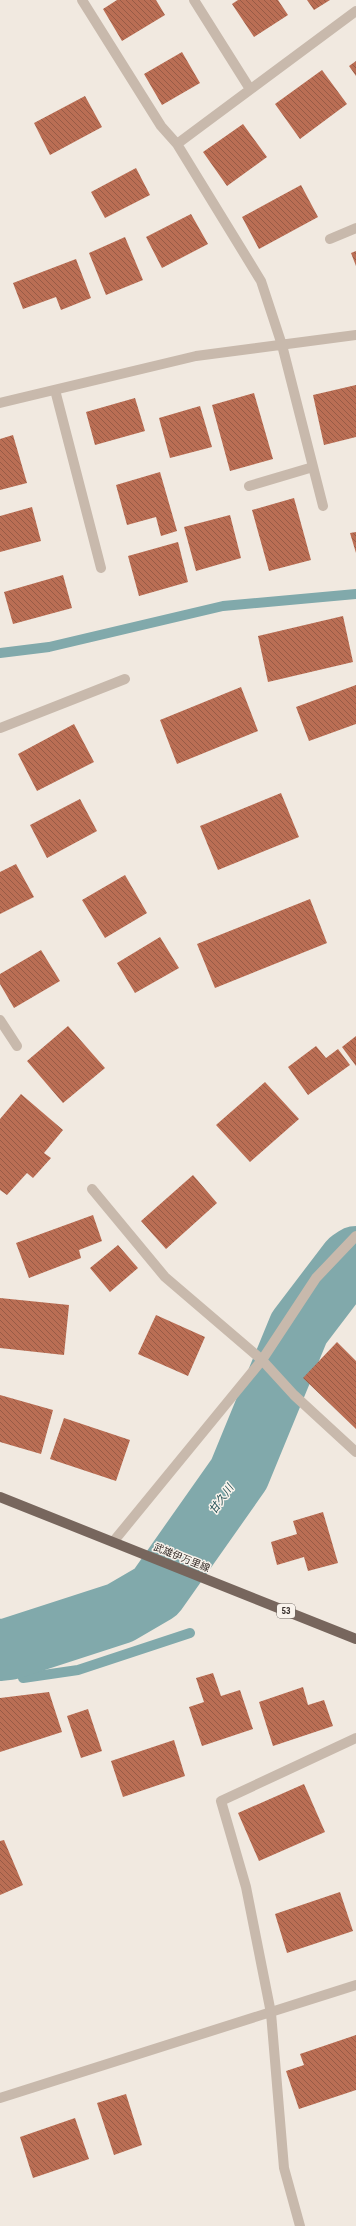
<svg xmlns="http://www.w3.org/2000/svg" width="356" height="2226" viewBox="0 0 356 2226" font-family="'Roboto Condensed','Noto Sans JP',sans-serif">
  <defs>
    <pattern id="building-back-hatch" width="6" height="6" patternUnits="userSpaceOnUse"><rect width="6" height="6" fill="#ba6e54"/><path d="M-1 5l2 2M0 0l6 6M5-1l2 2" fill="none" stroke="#985b46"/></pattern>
  </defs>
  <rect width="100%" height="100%" fill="#f1e9e0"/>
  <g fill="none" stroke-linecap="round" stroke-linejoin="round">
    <!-- stream -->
    <path stroke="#81a9ab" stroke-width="10" d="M0,653L49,647L223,606L356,594
      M23,1678L78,1670L190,1633"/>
    <!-- river -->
    <path stroke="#81a9ab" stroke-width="62" d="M0,1650L9,1649L120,1613L156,1592L239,1474L299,1328L350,1261L356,1257"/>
  </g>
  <!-- building -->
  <path fill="url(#building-back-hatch)" d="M117,0H156L165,15L122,41L103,9Z
    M238,0H278L288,15L254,37L232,4Z
    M307,0H330L314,10Z
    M182,52L200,83L162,105L144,74Z
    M356,61V76L349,66Z
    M322,70L347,104L300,139L275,104Z
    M85,96L102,127L50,155L34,123Z
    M243,124L267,157L227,186L203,152Z
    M136,168L150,195L105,218L91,192Z
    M301,185L318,217L259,249L242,217Z
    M191,214L208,244L162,268L146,237Z
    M125,237L143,280L106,295L89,253Z
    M356,251V266L351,253Z
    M76,259L91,298L61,310L56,297L23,309L13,283Z
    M356,385V437L324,445L313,395Z
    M254,393L273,459L230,471L212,405Z
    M135,398L145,431L95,445L86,412Z
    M200,406L212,447L170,458L159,418Z
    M13,435L27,483L0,490V439Z
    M160,472L177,531L161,536L156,517L127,525L116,485Z
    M294,498L311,560L269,571L252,510Z
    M32,507L41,541L0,552V516Z
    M230,515L241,558L196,571L184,527Z
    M356,532V553L350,533Z
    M178,542L188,582L139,596L128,556Z
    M63,575L72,608L13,624L4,592Z
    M343,616L353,662L268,682L258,636Z
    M356,685V724L309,741L296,707Z
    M241,687L258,731L177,764L160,720Z
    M74,724L94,762L37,791L18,754Z
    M281,793L299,837L218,870L200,826Z
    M80,799L97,831L47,858L30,825Z
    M16,864L34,897L0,914V872Z
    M125,875L147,913L105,938L82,900Z
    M310,899L327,943L215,988L197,944Z
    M160,937L179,968L135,993L117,963Z
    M41,950L60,981L14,1008L0,984V974Z
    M68,1026L105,1068L63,1103L27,1061Z
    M356,1036V1066L342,1047Z
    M316,1046L326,1058L338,1049L350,1065L308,1095L288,1067Z
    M265,1082L299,1119L250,1162L216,1125Z
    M21,1094L63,1130L44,1153L51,1158L33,1178L27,1173L7,1195L0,1190V1119Z
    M193,1175L217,1203L166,1249L141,1221Z
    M93,1215L102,1241L79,1250L81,1258L29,1278L16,1243Z
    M118,1245L138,1268L110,1292L90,1268Z
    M0,1298L69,1305L64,1355L0,1348Z
    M156,1315L205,1337L188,1376L138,1354Z
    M337,1342L356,1361V1429L303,1378Z
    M0,1395L53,1410L41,1454L0,1442Z
    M64,1418L130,1440L116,1481L50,1459Z
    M323,1512L338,1563L308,1571L304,1557L277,1565L271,1542L297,1534L293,1521Z
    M213,1673L221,1696L240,1690L253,1729L202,1746L189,1707L204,1702L196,1678Z
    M303,1687L308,1705L324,1700L333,1726L273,1746L259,1702Z
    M49,1692L62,1732L0,1752V1698Z
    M88,1709L102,1751L81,1758L67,1716Z
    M174,1740L185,1776L123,1797L111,1761Z
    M304,1784L325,1832L259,1861L238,1813Z
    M4,1840L23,1885L0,1895V1841Z
    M340,1892L353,1931L287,1953L275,1914Z
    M356,2035V2090L299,2109L286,2071L304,2065L300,2054Z
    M126,2094L142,2145L114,2155L97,2103Z
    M75,2118L89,2159L33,2178L20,2137Z"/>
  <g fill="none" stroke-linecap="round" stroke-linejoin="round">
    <!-- minor -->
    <path stroke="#c8b9ac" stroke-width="10" d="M82,0L161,126L177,144L261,281L282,345L323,506
      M194,0L250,89
      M177,144L356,11
      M330,239L356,228
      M55,390L101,568
      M0,403L196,356L356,335
      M249,486L313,467
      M0,728L125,679
      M0,1020L17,1046
      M92,1189L165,1277L262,1360L294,1395L356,1452
      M113,1542L262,1360L316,1278L356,1236
      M0,2098L356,1985
      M300,2226L284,2168L271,2013L246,1887L221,1801L356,1738"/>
    <!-- primary -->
    <path stroke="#77665d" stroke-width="10" d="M0,1497L356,1639"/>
  </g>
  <g text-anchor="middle" stroke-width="3" stroke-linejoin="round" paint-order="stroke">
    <!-- shield labels -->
    <rect fill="#f9f3ec" stroke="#716a65" stroke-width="1" x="277" y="1604" width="18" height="14" rx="3"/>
    <g font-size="9" font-weight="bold" fill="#372f2b">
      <text x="286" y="1614">53</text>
    </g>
    <!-- street labels -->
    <g font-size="10" fill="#372f2b" stroke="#f9f3ec">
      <text transform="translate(182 1557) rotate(22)" y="4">武雄伊万里線</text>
    </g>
    <!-- water labels -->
    <g font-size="11" font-style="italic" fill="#245155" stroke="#f9f3ec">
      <text transform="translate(221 1499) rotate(-55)" y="4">甘久川</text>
    </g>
  </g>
</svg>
